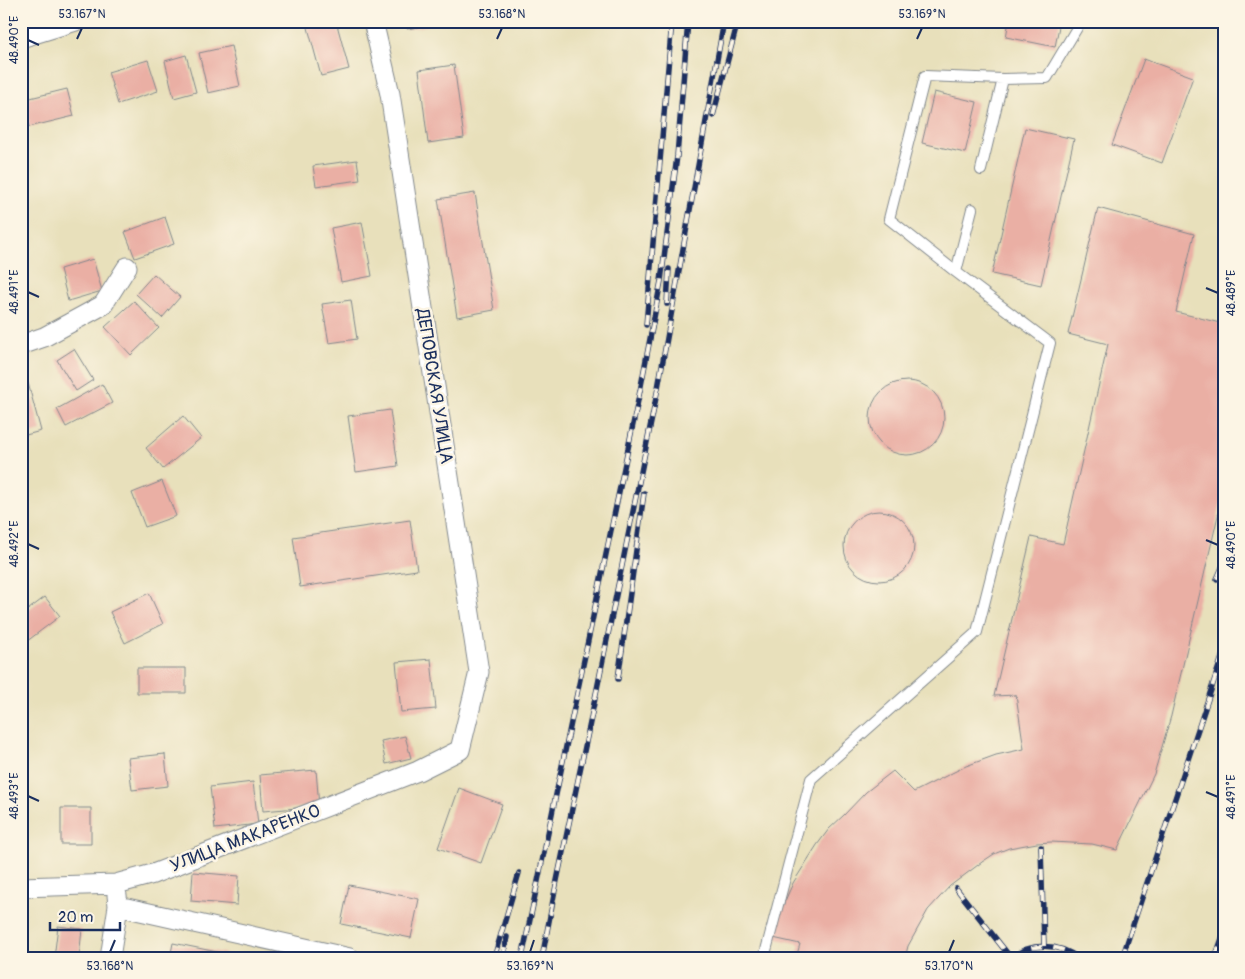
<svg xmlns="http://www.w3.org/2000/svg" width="1245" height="979" viewBox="0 0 1245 979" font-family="Pangolin,sans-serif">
  <rect width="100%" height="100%" fill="#fcf5e5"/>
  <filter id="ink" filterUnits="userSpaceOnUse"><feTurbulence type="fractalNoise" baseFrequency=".02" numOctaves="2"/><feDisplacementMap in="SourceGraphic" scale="10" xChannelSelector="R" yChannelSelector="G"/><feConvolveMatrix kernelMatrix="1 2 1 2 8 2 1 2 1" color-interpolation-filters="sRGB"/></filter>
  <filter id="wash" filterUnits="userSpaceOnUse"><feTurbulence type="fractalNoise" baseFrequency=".0096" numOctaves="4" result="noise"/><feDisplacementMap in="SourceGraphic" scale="20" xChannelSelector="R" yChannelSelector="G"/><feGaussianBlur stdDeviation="1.12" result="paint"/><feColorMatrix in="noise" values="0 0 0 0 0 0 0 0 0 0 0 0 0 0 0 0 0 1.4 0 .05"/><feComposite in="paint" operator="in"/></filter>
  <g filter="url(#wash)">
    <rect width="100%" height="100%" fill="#e8e0bb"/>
    <g id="blocks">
      <!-- building -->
      <path fill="#eaafa4" d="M316,21H336L349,69L321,76L307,24Z
        M406,21H447V22L407,29Z
        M1009,21H1060L1055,47L1006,37Z
        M231,46L240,86L208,93L199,53Z
        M186,55L196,92L174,98L165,61Z
        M1144,59L1193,77L1162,163L1112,145Z
        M148,60L158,91L118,104L108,72Z
        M454,65L464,138L428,143L419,70Z
        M67,89L74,116L29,127L22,100Z
        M934,92L977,102L965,153L922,143Z
        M1025,128L1074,139L1041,285L992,274Z
        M357,160L360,180L316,186L313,166Z
        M475,193L494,310L457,317L438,199Z
        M1098,208L1194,234L1176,312L1224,324V490L1171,716L1154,774L1117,850L1092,844L1051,842L1037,843L1009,848L994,854L982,862L950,886L928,910L908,946L905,958H796L800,944L773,938L778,918L785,901L793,883L817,845L829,829L844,815L866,792L893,771L914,792L966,766L996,755L1024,749L1016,695L994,696L1031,537L1063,544L1108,344L1068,334Z
        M165,217L174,244L135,258L125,232Z
        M362,222L372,276L341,282L331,228Z
        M93,259L102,291L68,301L60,269Z
        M154,274L180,297L162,318L136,294Z
        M351,300L357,339L329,343L322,304Z
        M134,301L159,328L131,355L105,327Z
        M74,349L93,380L76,391L57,360Z
        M870 418a37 37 0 1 1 74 0a37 37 0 1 1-74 0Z
        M28,383L41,431L22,436L21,432V385Z
        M102,384L112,403L66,427L57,409Z
        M390,410L398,466L356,472L348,416Z
        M183,416L201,438L163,469L146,448Z
        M162,481L176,516L145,527L132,493Z
        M844 546a35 35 0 1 1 70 0a35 35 0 1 1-70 0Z
        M410,520L417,570L300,587L293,537Z
        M149,593L163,624L125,643L110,612Z
        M45,597L60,616L26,642L21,636V615Z
        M431,659L436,709L401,712L396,662Z
        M137,668H186V693H137Z
        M405,736L411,758L386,764L381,741Z
        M165,754L168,786L132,790L128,758Z
        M316,770L319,806L263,811L260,775Z
        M253,782L258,824L215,829L210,787Z
        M459,788L502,804L481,863L438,848Z
        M61,808H91V844H61Z
        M193,872L239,876L237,905L191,901Z
        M349,885L419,899L411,938L341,924Z
        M58,926L82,929L79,958H54Z
        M173,943L242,957V958H170Z"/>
    </g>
  </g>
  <g filter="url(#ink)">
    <use href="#blocks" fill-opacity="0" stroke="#82888c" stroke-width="1"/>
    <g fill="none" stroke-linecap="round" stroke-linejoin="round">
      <!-- service casing -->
      <g stroke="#82888c" stroke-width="12">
        <path id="service" d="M981,170L1003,79L1047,78L1081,21
          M956,272L972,209
          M764,958L811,779L977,632L1050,343L956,272L889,219L925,76L1003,79"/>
      </g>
      <!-- minor casing -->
      <g stroke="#82888c" stroke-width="21">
        <path id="minor" d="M21,38L76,21
          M21,345L44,337L103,305L127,267
          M21,887L116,884L153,874L418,771L460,750L479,672L390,94L373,21
          M118,906L350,958
          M110,958L118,906L117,895"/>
      </g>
      <!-- service -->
      <use href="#service" stroke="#fff" stroke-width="10"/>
      <!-- minor -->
      <use href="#minor" stroke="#fff" stroke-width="19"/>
      <!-- rail casing -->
      <g stroke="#1b2f5e" stroke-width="5.5">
        <path id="rail" d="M713,116L738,21
          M667,304L669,269
          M646,325L672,21
          M1217,579L1224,563
          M618,679L644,493
          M1041,847L1044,946
          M956,888L1011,958
          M911,957L913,958
          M494,958L519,873
          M503,958L507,937
          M522,958L641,386L661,281L677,156L688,21
          M542,958L554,895L597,689L658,388L724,21
          M1012,958C1030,942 1059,943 1078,958
          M1124,958L1125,949L1224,651
          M1215,958L1224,933"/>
      </g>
      <!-- rail -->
      <use href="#rail" stroke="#fcf5e5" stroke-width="4" stroke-dasharray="11" stroke-linecap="butt"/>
    </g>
  </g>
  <!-- ticks -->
  <path fill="none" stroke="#1b2f5e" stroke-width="2" d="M77,39L82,28M497,39L502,28M917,39L922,28M28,40L39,45M1206,288L1218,293M28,292L39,297M1206,540L1218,545M28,544L39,549M1206,792L1218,797M28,796L39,801M110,952L115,940M530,952L534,940M949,952L954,940"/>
  <g text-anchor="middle" stroke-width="5" stroke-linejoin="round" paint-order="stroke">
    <!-- street labels -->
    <g font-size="18" fill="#1b2f5e" stroke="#fcf5e5">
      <text transform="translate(435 386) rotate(81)" y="6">ДЕПОВСКАЯ УЛИЦА</text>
      <text transform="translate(245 838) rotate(-21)" y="6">УЛИЦА МАКАРЕНКО</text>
    </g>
  </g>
  <!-- margin -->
  <rect width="1245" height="979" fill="none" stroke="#fcf5e5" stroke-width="55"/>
  <!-- scale -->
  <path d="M50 922v8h70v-8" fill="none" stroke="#1b2f5e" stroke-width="2.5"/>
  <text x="58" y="922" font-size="15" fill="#1b2f5e" stroke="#fcf5e5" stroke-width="4" paint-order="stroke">20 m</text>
  <rect x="28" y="28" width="1190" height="924" fill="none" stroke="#1b2f5e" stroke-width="2"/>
  <g font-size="12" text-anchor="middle" fill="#1b2f5e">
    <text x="82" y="18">53.167°N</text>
    <text x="502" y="18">53.168°N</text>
    <text x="922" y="18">53.169°N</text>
    <text transform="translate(14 40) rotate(-90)" y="4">48.490°E</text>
    <text transform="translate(14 292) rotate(-90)" y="4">48.491°E</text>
    <text transform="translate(1231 293) rotate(-90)" y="4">48.489°E</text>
    <text transform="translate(14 544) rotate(-90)" y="4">48.492°E</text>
    <text transform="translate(1231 545) rotate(-90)" y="4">48.490°E</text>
    <text transform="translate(14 796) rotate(-90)" y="4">48.493°E</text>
    <text transform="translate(1231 797) rotate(-90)" y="4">48.491°E</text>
    <text x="110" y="970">53.168°N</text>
    <text x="530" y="970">53.169°N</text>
    <text x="949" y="970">53.170°N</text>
  </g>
</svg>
